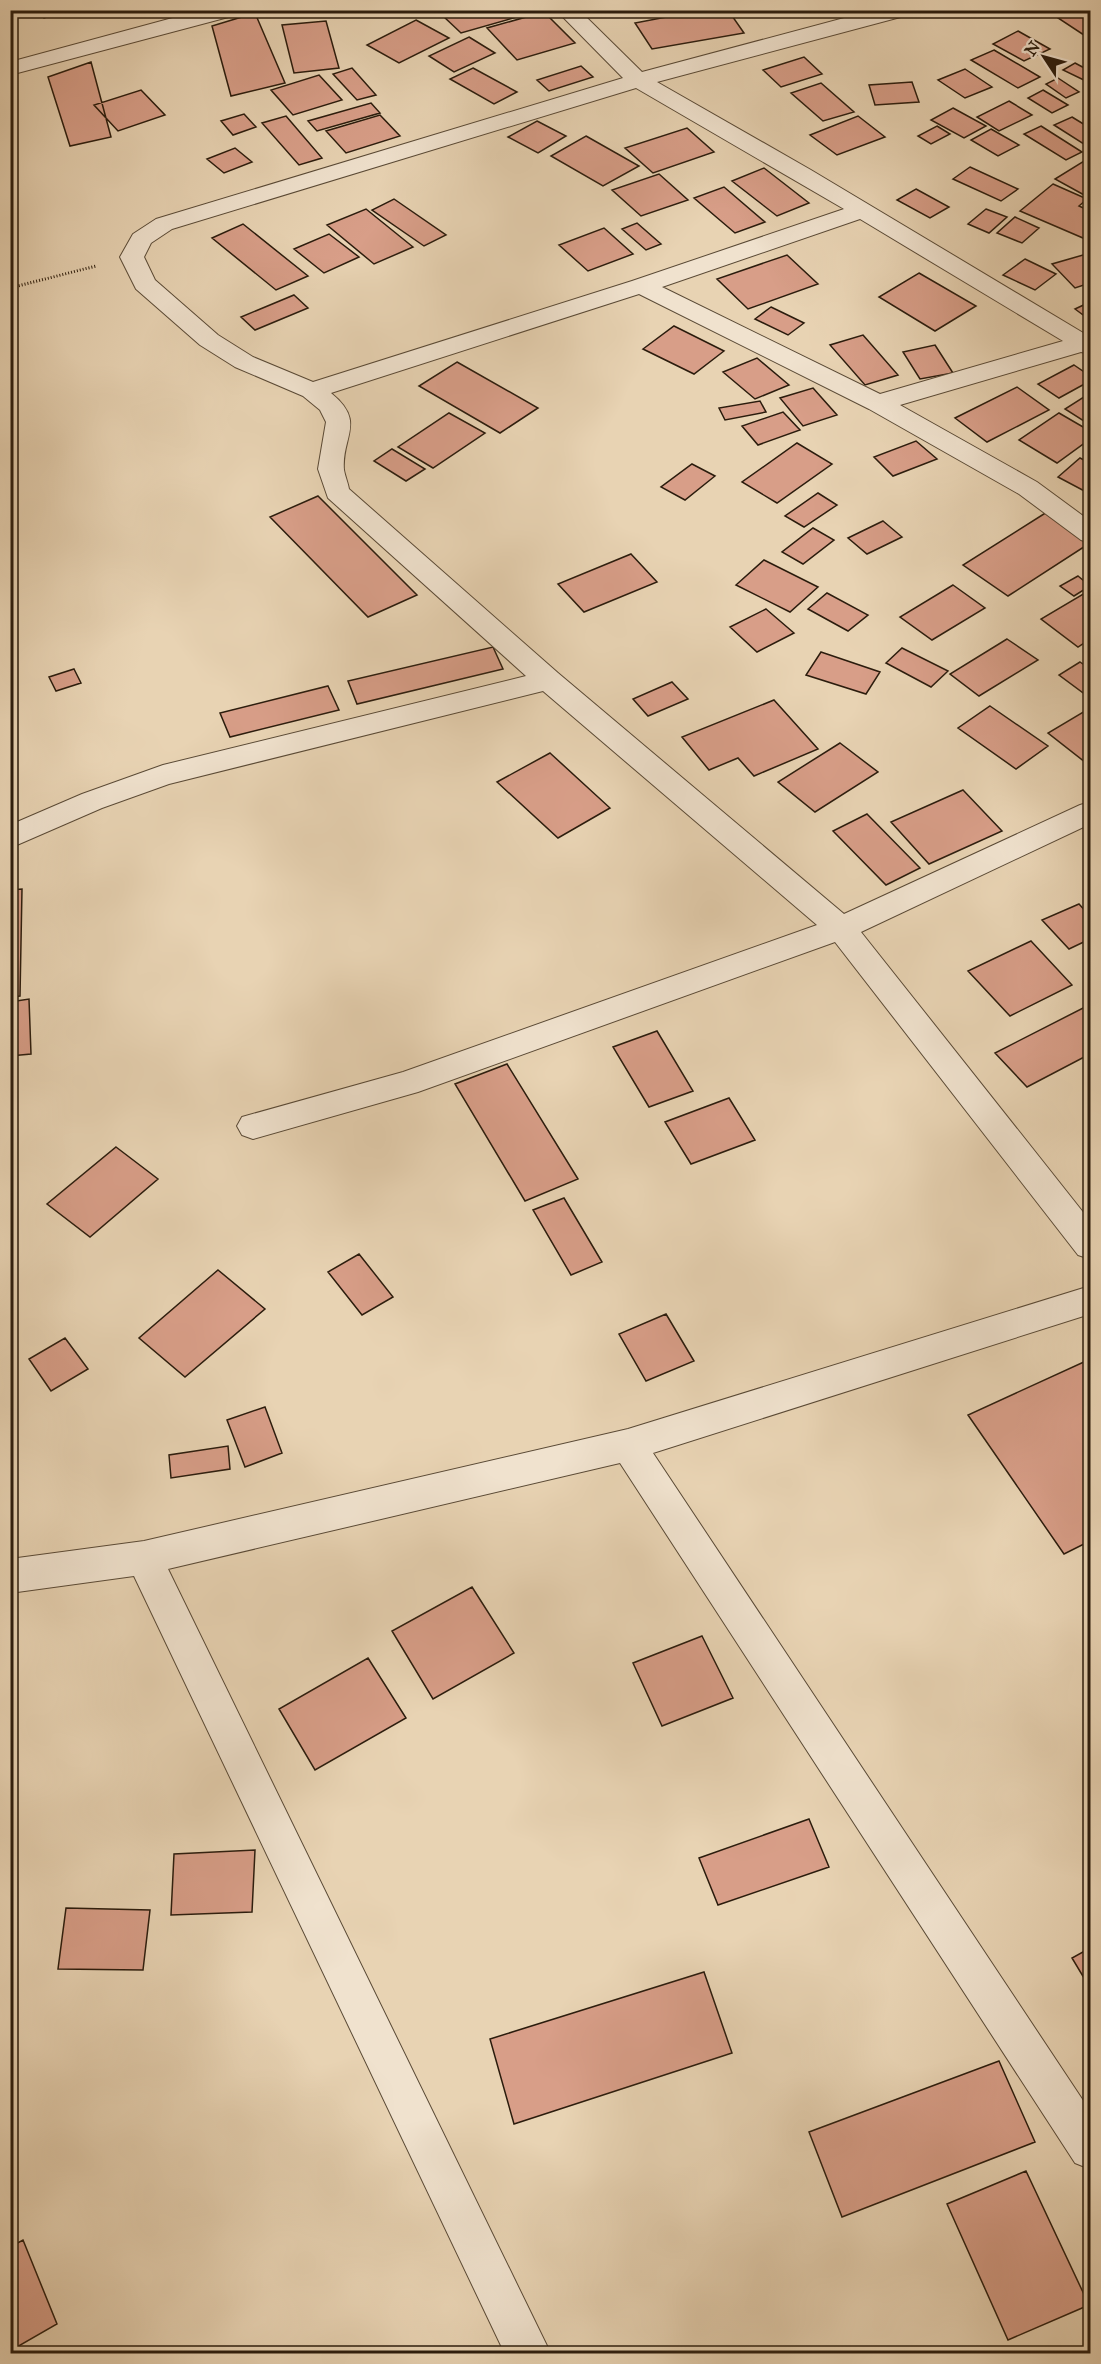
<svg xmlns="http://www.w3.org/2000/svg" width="1101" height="2364" viewBox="0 0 1101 2364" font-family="'IM FELL Great Primer',serif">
  <rect width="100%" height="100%" fill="#e8d3b3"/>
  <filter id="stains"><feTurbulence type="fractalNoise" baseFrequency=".00333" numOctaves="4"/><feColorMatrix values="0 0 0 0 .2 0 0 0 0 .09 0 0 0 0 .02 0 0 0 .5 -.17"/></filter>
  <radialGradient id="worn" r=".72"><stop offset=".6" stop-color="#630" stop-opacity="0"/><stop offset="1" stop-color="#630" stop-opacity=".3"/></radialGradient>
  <!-- building -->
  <path fill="#d89e88" stroke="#2b1c0d" stroke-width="1.5" d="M38,10H71L44,18Z
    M457,10H541L461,33L442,15Z
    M703,10H728L744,33L652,49L635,23Z
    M544,12L575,43L517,60L487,28Z
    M1075,12L1090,22V39L1058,18Z
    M255,13L285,83L231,96L212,26Z
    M416,20L449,38L399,63L367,45Z
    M326,21L339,68L294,73L282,25Z
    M1018,31L1050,49L1024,61L993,44Z
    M469,37L495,53L454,72L429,56Z
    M994,50L1040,77L1018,88L971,60Z
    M804,57L822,74L781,87L763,70Z
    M91,62L111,137L70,146L48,77Z
    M1075,63L1090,71V83L1063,70Z
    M581,66L593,77L549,91L537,80Z
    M352,68L376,95L357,100L333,74Z
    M473,68L517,92L494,104L450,79Z
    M965,69L992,87L965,98L938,80Z
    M319,75L342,100L293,115L271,90Z
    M1058,78L1079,92L1066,98L1046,84Z
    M912,82L919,102L875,105L869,85Z
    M821,83L854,112L823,121L791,93Z
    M141,90L165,115L118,131L94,105Z
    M1043,90L1068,105L1052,113L1028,98Z
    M1009,101L1032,115L999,131L977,117Z
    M371,103L380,113L317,131L308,121Z
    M953,108L986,126L964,138L931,120Z
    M244,114L256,127L233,135L221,121Z
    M380,115L400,136L346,153L326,131Z
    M286,116L322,158L299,165L262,123Z
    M858,116L885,137L837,155L810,135Z
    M1072,117L1090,128V148L1054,125Z
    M537,121L566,136L538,153L508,137Z
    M937,126L950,134L931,144L918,136Z
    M1041,126L1082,152L1066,160L1024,134Z
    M687,128L714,152L653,173L625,148Z
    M991,129L1019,145L998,156L971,140Z
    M586,136L639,166L603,186L551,156Z
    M235,148L252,162L224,173L207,159Z
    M1084,161L1090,164V193L1086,196L1055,179Z
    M970,167L1018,189L1001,201L953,179Z
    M764,168L809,203L777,216L732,181Z
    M659,174L688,200L641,216L612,190Z
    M1053,184L1087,199L1079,206L1090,211V241L1020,211Z
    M724,187L765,222L735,233L694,198Z
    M916,189L949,207L930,218L897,200Z
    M394,199L446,235L424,246L372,210Z
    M366,209L413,247L374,264L327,225Z
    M986,209L1007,217L989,233L968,224Z
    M1015,217L1039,228L1022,243L997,233Z
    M637,223L661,244L646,250L622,229Z
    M243,224L308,276L276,290L212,238Z
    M604,228L633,254L588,271L559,245Z
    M329,234L359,257L324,273L294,249Z
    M1090,253V283L1075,288L1052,264Z
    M787,255L818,284L748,309L717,279Z
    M1025,259L1056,274L1035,290L1003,275Z
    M919,273L976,306L935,331L879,297Z
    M294,295L308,308L255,330L241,317Z
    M1090,302V320L1075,309Z
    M771,307L804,323L788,335L755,319Z
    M674,326L724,351L694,374L643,349Z
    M863,335L898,375L865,385L830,345Z
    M935,345L953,373L920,379L903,352Z
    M757,358L789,385L755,399L723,372Z
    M457,362L538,408L500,433L419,386Z
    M1074,365L1090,376V381L1059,398L1038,384Z
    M1017,387L1049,410L987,442L955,418Z
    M813,388L837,415L803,426L780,398Z
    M1090,393V425L1065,409Z
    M760,401L766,412L725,420L719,408Z
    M783,412L800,430L758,445L742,426Z
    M449,413L485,433L433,468L398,447Z
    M1059,413L1090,431V439L1057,463L1019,440Z
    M916,441L937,459L893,476L874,457Z
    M797,443L832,464L777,503L742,482Z
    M392,449L425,469L406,481L374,461Z
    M1080,458L1090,463V494L1058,477Z
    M692,464L715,476L685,500L661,487Z
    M818,493L837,505L804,527L785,516Z
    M318,496L417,595L368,617L270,517Z
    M1047,512L1090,541V543L1008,596L963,565Z
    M883,521L902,537L867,554L848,538Z
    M813,528L834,540L803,564L782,552Z
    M631,554L657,582L584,612L558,584Z
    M764,560L818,587L790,612L736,585Z
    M1078,576L1090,586L1074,596L1060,586Z
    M953,585L985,608L932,640L900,617Z
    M1090,590V639L1078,647L1041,619Z
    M827,593L868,615L848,631L808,609Z
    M766,609L794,633L757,652L730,627Z
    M1007,639L1038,660L979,696L950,674Z
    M493,647L503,669L357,704L348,681Z
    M902,648L948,671L931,687L886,663Z
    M821,652L880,672L866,694L806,675Z
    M1080,662L1090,669V698L1059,675Z
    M74,669L81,683L56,691L49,677Z
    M672,682L688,699L648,716L633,699Z
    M328,686L339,710L230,737L220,713Z
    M774,700L818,749L754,776L738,758L709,770L682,737Z
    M990,706L1048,746L1016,769L958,728Z
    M1090,708V759L1085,762L1048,733Z
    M840,743L878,772L815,812L778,782Z
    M550,753L610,808L558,838L497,782Z
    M963,790L1002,831L929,864L891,822Z
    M867,814L920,868L886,885L833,831Z
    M22,889L20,996L10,997V890Z
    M1079,904L1090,916V939L1069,949L1042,920Z
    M1031,941L1072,985L1010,1016L968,971Z
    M29,999L31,1054L10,1056V1002Z
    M1089,1005L1090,1054L1027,1087L995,1053Z
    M657,1031L693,1091L649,1107L613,1047Z
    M507,1064L578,1179L525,1201L455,1084Z
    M729,1098L755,1140L691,1164L665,1122Z
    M116,1147L158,1179L90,1237L47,1204Z
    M564,1198L602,1262L571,1275L533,1210Z
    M359,1254L393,1297L362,1315L328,1272Z
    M218,1270L265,1309L185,1377L139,1338Z
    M666,1314L694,1361L646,1381L619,1334Z
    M65,1338L88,1369L51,1391L29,1359Z
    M1086,1361L1090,1367V1541L1064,1554L968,1415Z
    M265,1407L282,1453L245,1467L227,1420Z
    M228,1446L230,1469L171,1478L169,1455Z
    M472,1587L514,1653L433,1699L392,1631Z
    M702,1636L733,1698L662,1726L633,1663Z
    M368,1658L406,1718L315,1770L279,1709Z
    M809,1819L829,1867L718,1905L699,1858Z
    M255,1850L252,1912L171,1915L174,1854Z
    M66,1908L150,1910L143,1970L58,1969Z
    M1090,1948V1988L1072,1958Z
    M704,1972L732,2053L514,2124L490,2039Z
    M999,2061L1035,2142L842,2217L809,2132Z
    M1026,2171L1089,2305L1008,2340L947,2204Z
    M23,2240L57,2324L10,2351V2247Z"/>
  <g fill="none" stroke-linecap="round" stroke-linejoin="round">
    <!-- street casing -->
    <g stroke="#5a4a36" stroke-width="2">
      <path id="street" d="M202,10H238L236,15L10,75V62Z
        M556,10H579L642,72L874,10H910L908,15L657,82L811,170L1090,337V354L1081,352L900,405L1037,482L1090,521V543L1081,540L1019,494L869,409L639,294L331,393C367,422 341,437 344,470C345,476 348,483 349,489L558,673L844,914L1080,805L1090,802V824L861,932L1090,1221V1259L1078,1255L835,942L418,1092L253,1139L242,1135L237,1126L242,1117L403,1072L817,925L543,691L169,784L102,808L10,848V825L82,794L163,765L526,676L328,498L318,469L326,422L320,410L303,396L235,367L200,345L136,289L120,257L133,234L156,219L623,78ZM636,88L844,209L632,281L313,382L253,357L218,335L155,280L144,257L151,243L172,229ZM860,219L1063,341L880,394L662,287Z
        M1090,1286V1314L653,1453L1090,2111V2169L1075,2163L620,1463L168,1569L551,2354H505L134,1576L10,1593V1559L144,1541L628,1429Z"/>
    </g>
    <!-- path -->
    <path stroke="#2b1c0d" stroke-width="3" stroke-dasharray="1 2" stroke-linecap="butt" d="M10,288L96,266"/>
    <!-- street -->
    <use href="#street" fill="#f0e2ce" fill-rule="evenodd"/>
  </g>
  <!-- margin -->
  <rect width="1101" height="2364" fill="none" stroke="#e8d3b3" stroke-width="36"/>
  <rect x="12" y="12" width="1077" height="2340" fill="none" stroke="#2b1c0d" stroke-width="3"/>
  <rect x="18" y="18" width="1065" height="2328" fill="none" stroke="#2b1c0d" stroke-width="1.5"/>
  <!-- north arrow -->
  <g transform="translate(1044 57) rotate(306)" stroke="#f0e2ce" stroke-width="4.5" paint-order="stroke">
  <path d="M0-4.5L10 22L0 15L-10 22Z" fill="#2b1c0d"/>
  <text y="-9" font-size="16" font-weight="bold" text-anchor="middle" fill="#2b1c0d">N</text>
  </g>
  <rect width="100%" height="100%" filter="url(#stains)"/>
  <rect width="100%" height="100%" fill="url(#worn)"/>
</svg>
